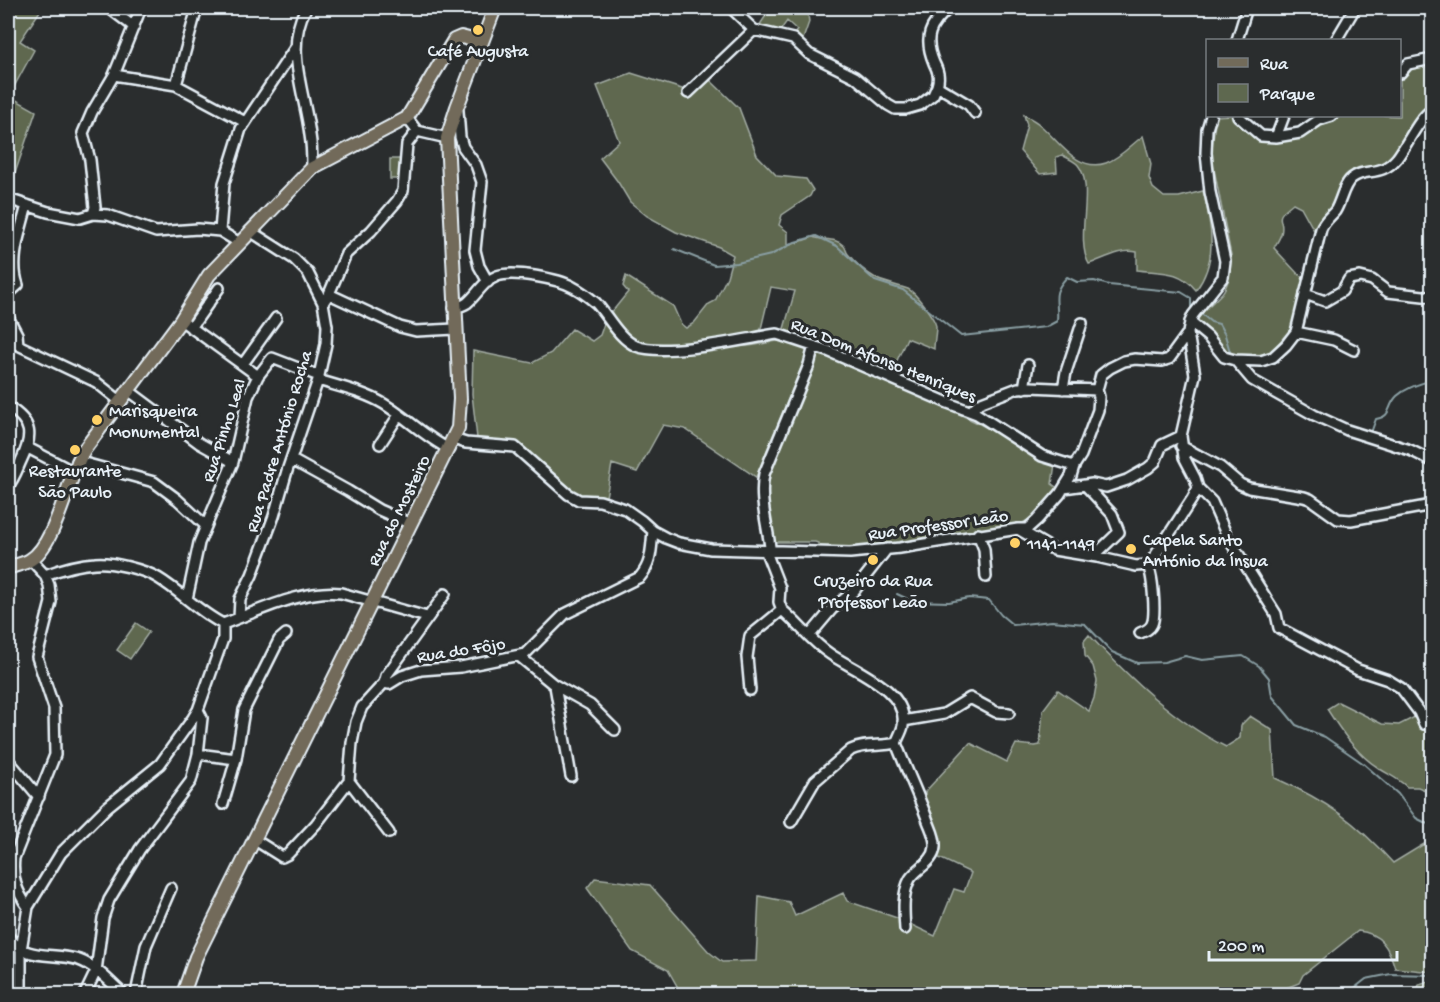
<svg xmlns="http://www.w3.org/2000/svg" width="1440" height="1002" viewBox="0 0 1440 1002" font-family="'Gochi Hand',sans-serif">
  <rect width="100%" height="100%" fill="#2a2d2e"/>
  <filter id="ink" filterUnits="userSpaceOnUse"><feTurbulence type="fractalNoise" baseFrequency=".0167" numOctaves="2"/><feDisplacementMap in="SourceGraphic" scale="12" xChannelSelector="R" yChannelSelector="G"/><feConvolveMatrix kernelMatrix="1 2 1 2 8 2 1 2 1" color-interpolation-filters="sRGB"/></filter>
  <g filter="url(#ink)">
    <!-- green -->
    <path fill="#5e684f" stroke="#a3aca4" stroke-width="1.5" d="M8,8H42L20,41L34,50L9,96L36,111L8,194Z
      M771,8H807L809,22L802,42L793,36L797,30L787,21L780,31L759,26Z
      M1432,63V105L1423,110L1405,141L1389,162L1378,167L1353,170L1346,177L1331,209L1318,223L1316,234L1301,207L1293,203C1270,221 1286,217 1281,234C1280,238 1276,244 1274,248L1298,274L1304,277L1293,326L1273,350L1264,356L1249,358L1227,354L1196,322C1203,309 1213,303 1222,293C1230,283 1231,267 1231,255L1211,154L1216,116C1222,116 1230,114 1235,116C1251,122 1258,142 1277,141C1307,140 1311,125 1335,117C1354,111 1380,116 1400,116V76L1407,68Z
      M631,73L682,89L689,98L710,80L739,108L757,155L777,176L806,179L813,190L810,196L782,215L779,225L788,232V246L813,237C822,241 836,237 844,246C846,248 846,252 848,254C855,263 867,273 877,279C887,284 898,285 908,289C915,292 935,319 936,326C936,333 934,342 934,349L907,338L891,374L783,332L795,291L771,287L760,333C736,339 662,351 640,343C628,339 618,323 611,313L628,292L623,286L626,276L673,306L681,324L686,328L694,323L709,304L715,301L727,277L733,255L719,247L676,232L647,216L630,202L618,182L600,158L619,141L597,86Z
      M1024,115C1030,118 1036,121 1040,125C1058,140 1077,173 1106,163C1120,158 1131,145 1143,136L1151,164L1149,178L1153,188L1164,197H1179L1203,191C1212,225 1218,261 1196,290C1179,269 1161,273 1137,270V252C1121,248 1104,259 1089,264C1074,238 1096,187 1078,165C1075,161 1067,158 1062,155L1056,157L1057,172L1040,174L1020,151L1027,125Z
      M390,159H400V179H390Z
      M605,321C638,367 669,354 718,348C730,346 743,347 755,345C779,342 786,334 808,351L756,477L685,429L663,425L637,472L612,464L606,497L576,496L514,443L477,438L472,394L473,351L532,363L551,353L572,329L592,341L600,335Z
      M817,350C877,375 936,402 994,431C1016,442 1029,460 1055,464L1052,484L1059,489L1030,519L1015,527L928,541L818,552V543L815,542H775L768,505L767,483L787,425Z
      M136,623L149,632L130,659L117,650Z
      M1089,635C1129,677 1174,721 1226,747L1240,738L1241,725L1250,716L1272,730L1275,778C1327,801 1355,821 1393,863L1424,844L1432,857V929L1428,932L1432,947V972L1395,968C1389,948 1381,933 1358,931L1303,975L1299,983L1271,994H673L677,986L668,970L632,951L587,888L595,878L650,885L709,952L722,962L756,961L759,896L789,902L795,916L843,893L847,901L897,918L935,936L954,889L964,892L971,873L937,857L941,849L925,801V792L970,743L1007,762L1016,744L1035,746L1040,745L1043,710L1058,690L1089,711L1094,698L1097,681L1093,666L1085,656L1084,641Z
      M1338,702L1382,724L1399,725L1423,713L1419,704L1432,717V817L1429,815L1430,792L1418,787H1407C1397,778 1391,776 1380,769C1357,755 1341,731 1327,709Z
      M1432,981V994H1415L1419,985Z"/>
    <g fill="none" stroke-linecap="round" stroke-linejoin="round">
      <!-- stream -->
      <path stroke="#899ea3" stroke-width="2" d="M674,249L714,265L737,263L771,255L795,242L816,236L837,246L875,281L903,290L961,336L1046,327L1057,321C1059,300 1050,295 1067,277L1077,282L1094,281L1109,285L1181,292L1191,298V307L1194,309
        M1199,312L1211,322L1219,324L1225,335L1231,355
        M1372,430L1376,419C1393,416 1386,407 1397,396C1407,387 1420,384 1432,380
        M897,594L912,601L949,602L969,598L989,600L1001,615L1013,625L1052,621L1085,624L1112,652L1137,663L1164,662L1185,656L1202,660L1243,656L1259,666L1269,678L1272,696L1296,725L1325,737L1364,764L1398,794L1416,818L1432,826
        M1347,994L1366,979L1391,974L1432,975"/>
      <!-- minor casing -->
      <g stroke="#e8f1f8" stroke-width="14">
        <path id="minor" d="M109,8L134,27
          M306,8C284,48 305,93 310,135C312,146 312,157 312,168
          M731,8L754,30L793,39L809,54L855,77L888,105L895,109H906L920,105L933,95L937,86L969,105L975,113
          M1237,40L1247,8
          M1336,40L1355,8
          M1400,73L1408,64L1432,59
          M114,75L176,85L245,122
          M176,85L197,8
          M937,86C940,77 938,71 934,63C923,37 930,25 949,8
          M688,93L754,30
          M458,111L460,137L463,147L476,165L482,182L475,250L479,266L488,282
          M1238,116L1261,136L1276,137L1300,133L1319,120L1332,116
          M407,118L417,131L447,138
          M1276,137L1284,116
          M8,199L48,212L80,218L93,214L108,215L156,232L198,229L220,231L238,242
          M93,214L95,207L90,160L83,133L92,112L114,75L141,8
          M220,231L224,183L241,129L295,48
          M1305,293L1308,295L1325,301L1342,291L1349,279L1360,277L1372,280L1388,292L1432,297
          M8,294L18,285C9,260 21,230 27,205
          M329,294L400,327L416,331L455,329
          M323,303L329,294L346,254L371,231L397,201L403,191L407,144L417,131
          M454,308C458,307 464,305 467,303C478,294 482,282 497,276C513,270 559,279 573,287C581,291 590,298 596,303C608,316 619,339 636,346C665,357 744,339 777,334L828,351L948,403L977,414L1042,456L1074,466
          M8,317L17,334L18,345
          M181,320L258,376
          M1190,322L1208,337L1224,357L1235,360L1261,361L1273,357L1286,345L1296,332L1321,229C1324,221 1330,217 1335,211C1341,202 1343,185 1352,178C1366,167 1380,178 1397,158C1407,145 1420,116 1432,110
          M191,328L219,288
          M1296,332L1334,340L1354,350
          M8,345L16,344L96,382L120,401
          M814,346L809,365L764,474C759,498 767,523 770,547L766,552L780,588L779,602L782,610C799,624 812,642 830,654C853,670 909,690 903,726C902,731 898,738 896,743C906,769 918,794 928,821C931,829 936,838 935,847C934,862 917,868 910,879C902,893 904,914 905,929
          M1235,360L1252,380L1314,415L1347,430L1410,450L1432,461
          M243,364L276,318
          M318,380C340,387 364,392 384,404C407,418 425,437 449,449
          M1024,388L1028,365
          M1063,389L1066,372L1082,323
          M128,390L199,443L233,462
          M8,407C33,422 33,436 21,461C17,470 14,479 8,486
          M971,411L979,403L1018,388L1031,387L1097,390
          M453,439L466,443L515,447L568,494L579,500L600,501L625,509L642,521L653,531L666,538L679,543L711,549L850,553L900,548L1018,529L1054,550L1097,557L1136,566L1147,565L1151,562L1192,499L1198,488L1195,478L1184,457L1181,436L1195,375L1188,333L1190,322L1193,315L1223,277L1225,261L1210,192L1206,153L1207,129L1211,116
          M380,444L399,415
          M1181,446L1220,467L1240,484L1249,488L1304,497L1310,499L1338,519L1351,520L1432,505
          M28,448L74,472
          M292,460L348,491L379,510L411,524
          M77,461L154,482L177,499L206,526
          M1086,486L1112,514L1119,532L1095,555H1090
          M1064,488L1092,484L1106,487L1127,480L1148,468L1155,462L1162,445L1181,436
          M1198,488L1212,502L1227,536L1276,614L1279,628L1358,670L1388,680L1401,688L1419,712L1424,724
          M1018,529H1027L1037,520L1060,494L1071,476L1074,466L1081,455L1098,410L1099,397L1097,390L1101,375L1110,368L1124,361L1135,359L1162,361L1169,359L1188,333
          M978,534L984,549L986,577
          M45,575C61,569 78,564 95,563C111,561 145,570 158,578C181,592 199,612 223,624
          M187,599L199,543L233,462L248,397L258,376L272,358L319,376
          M239,618L240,599L252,575L274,516L287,471L318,380L326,344L327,326L323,303L308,273L294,259L250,231
          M223,624C259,611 302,589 341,593L427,617
          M1140,633C1145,631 1150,629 1152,624C1156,615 1153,572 1147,565
          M810,635L832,609L854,591L887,549
          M519,656L553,684L590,705L615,730
          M384,683L386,676L445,594
          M555,686L571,776
          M750,690L747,657L750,636L782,610
          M903,721L944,714L970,698L996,712L1009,713
          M198,754L236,759
          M8,760L39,797
          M349,781L389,833
          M223,804L236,759L244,710L279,640L286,634
          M791,822L815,781L851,750C865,743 881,747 896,743
          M255,840L282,857L288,854L316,824L349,781L352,743L356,722L362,707L384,683L389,684L402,676L421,670L461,667L525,654L565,614L640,577C652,563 651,549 653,531
          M28,907C16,891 12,877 14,858L55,755L54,708L37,657L51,602L49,585L45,575L31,560
          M8,936C27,963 52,951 79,960C96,966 111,983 123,994
          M21,994V950L28,907L61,853L107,807L160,764L193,718L198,710L223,639V624
          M85,994L96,971L103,918L109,900L140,849L191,781L198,754L202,718L198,710
          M136,994L146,946L171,888"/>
      </g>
      <!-- major casing -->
      <g stroke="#e8f1f8" stroke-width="16">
        <path id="major" d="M8,568C15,565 24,564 30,560C56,545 68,476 84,450L181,320L209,275L312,168L407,118L454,40L461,37L481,42
          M183,994L196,957L458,428L460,399L447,138L457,107L495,8"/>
      </g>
      <!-- minor -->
      <use href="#minor" stroke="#2a2d2e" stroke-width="9"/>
      <!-- major -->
      <use href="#major" stroke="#726b5a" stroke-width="12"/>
    </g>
  </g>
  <!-- markers -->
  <g fill="#ffd166" stroke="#2a2d2e" stroke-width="2">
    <circle cx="478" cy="30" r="6"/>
    <circle cx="97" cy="420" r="6"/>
    <circle cx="75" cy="450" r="6"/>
    <circle cx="1015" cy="543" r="6"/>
    <circle cx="1131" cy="549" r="6"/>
    <circle cx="873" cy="560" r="6"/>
  </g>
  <g text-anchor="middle" stroke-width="6" stroke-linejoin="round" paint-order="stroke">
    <!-- poi labels -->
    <g font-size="18" fill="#e8f1f8" stroke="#2a2d2e">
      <text x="478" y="56">Café Augusta</text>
      <text x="109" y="416" text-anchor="start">Marisqueira<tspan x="109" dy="21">Monumental</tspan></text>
      <text x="75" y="476">Restaurante<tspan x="75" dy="21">São Paulo</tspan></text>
      <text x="1143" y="545" text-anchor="start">Capela Santo<tspan x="1143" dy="21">António da Ínsua</tspan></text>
      <text x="1027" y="549" text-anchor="start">1141-1149</text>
      <text x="873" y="586">Cruzeiro da Rua<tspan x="873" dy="21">Professor Leão</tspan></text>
    </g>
    <!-- street labels -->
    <g font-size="18" fill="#e8f1f8" stroke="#2a2d2e">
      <text transform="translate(884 359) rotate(22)" y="6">Rua Dom Afonso Henriques</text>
      <text transform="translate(223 430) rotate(-72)" y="6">Rua Pinho Leal</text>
      <text transform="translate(278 441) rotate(-73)" y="6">Rua Padre António Rocha</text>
      <text transform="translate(398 510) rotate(-64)" y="6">Rua do Mosteiro</text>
      <text transform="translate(938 524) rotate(-8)" y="6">Rua Professor Leão</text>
      <text transform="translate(461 649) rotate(-9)" y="6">Rua do Fôjo</text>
    </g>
  </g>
  <!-- margin -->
  <rect width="1440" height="1002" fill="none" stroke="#2a2d2e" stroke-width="30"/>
  <rect x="15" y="15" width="1410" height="972" fill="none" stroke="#e8f1f8" stroke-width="2" filter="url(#ink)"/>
  <!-- legend -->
  <rect x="1206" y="39" width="195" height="78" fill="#2a2d2e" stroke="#767b7f" stroke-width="1.5"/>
  <rect x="1218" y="58" width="30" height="9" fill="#726b5a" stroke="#767b7f" stroke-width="1.5"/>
  <text x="1260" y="69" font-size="18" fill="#e8f1f8">Rua</text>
  <rect x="1218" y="84" width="30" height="18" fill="#5e684f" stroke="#767b7f" stroke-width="1.5"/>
  <text x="1260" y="99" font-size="18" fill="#e8f1f8">Parque</text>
  <!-- scale -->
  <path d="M1209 951v9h188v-9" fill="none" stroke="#e8f1f8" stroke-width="3"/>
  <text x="1218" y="951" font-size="18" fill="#e8f1f8" stroke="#2a2d2e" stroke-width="4.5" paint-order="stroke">200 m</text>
</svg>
